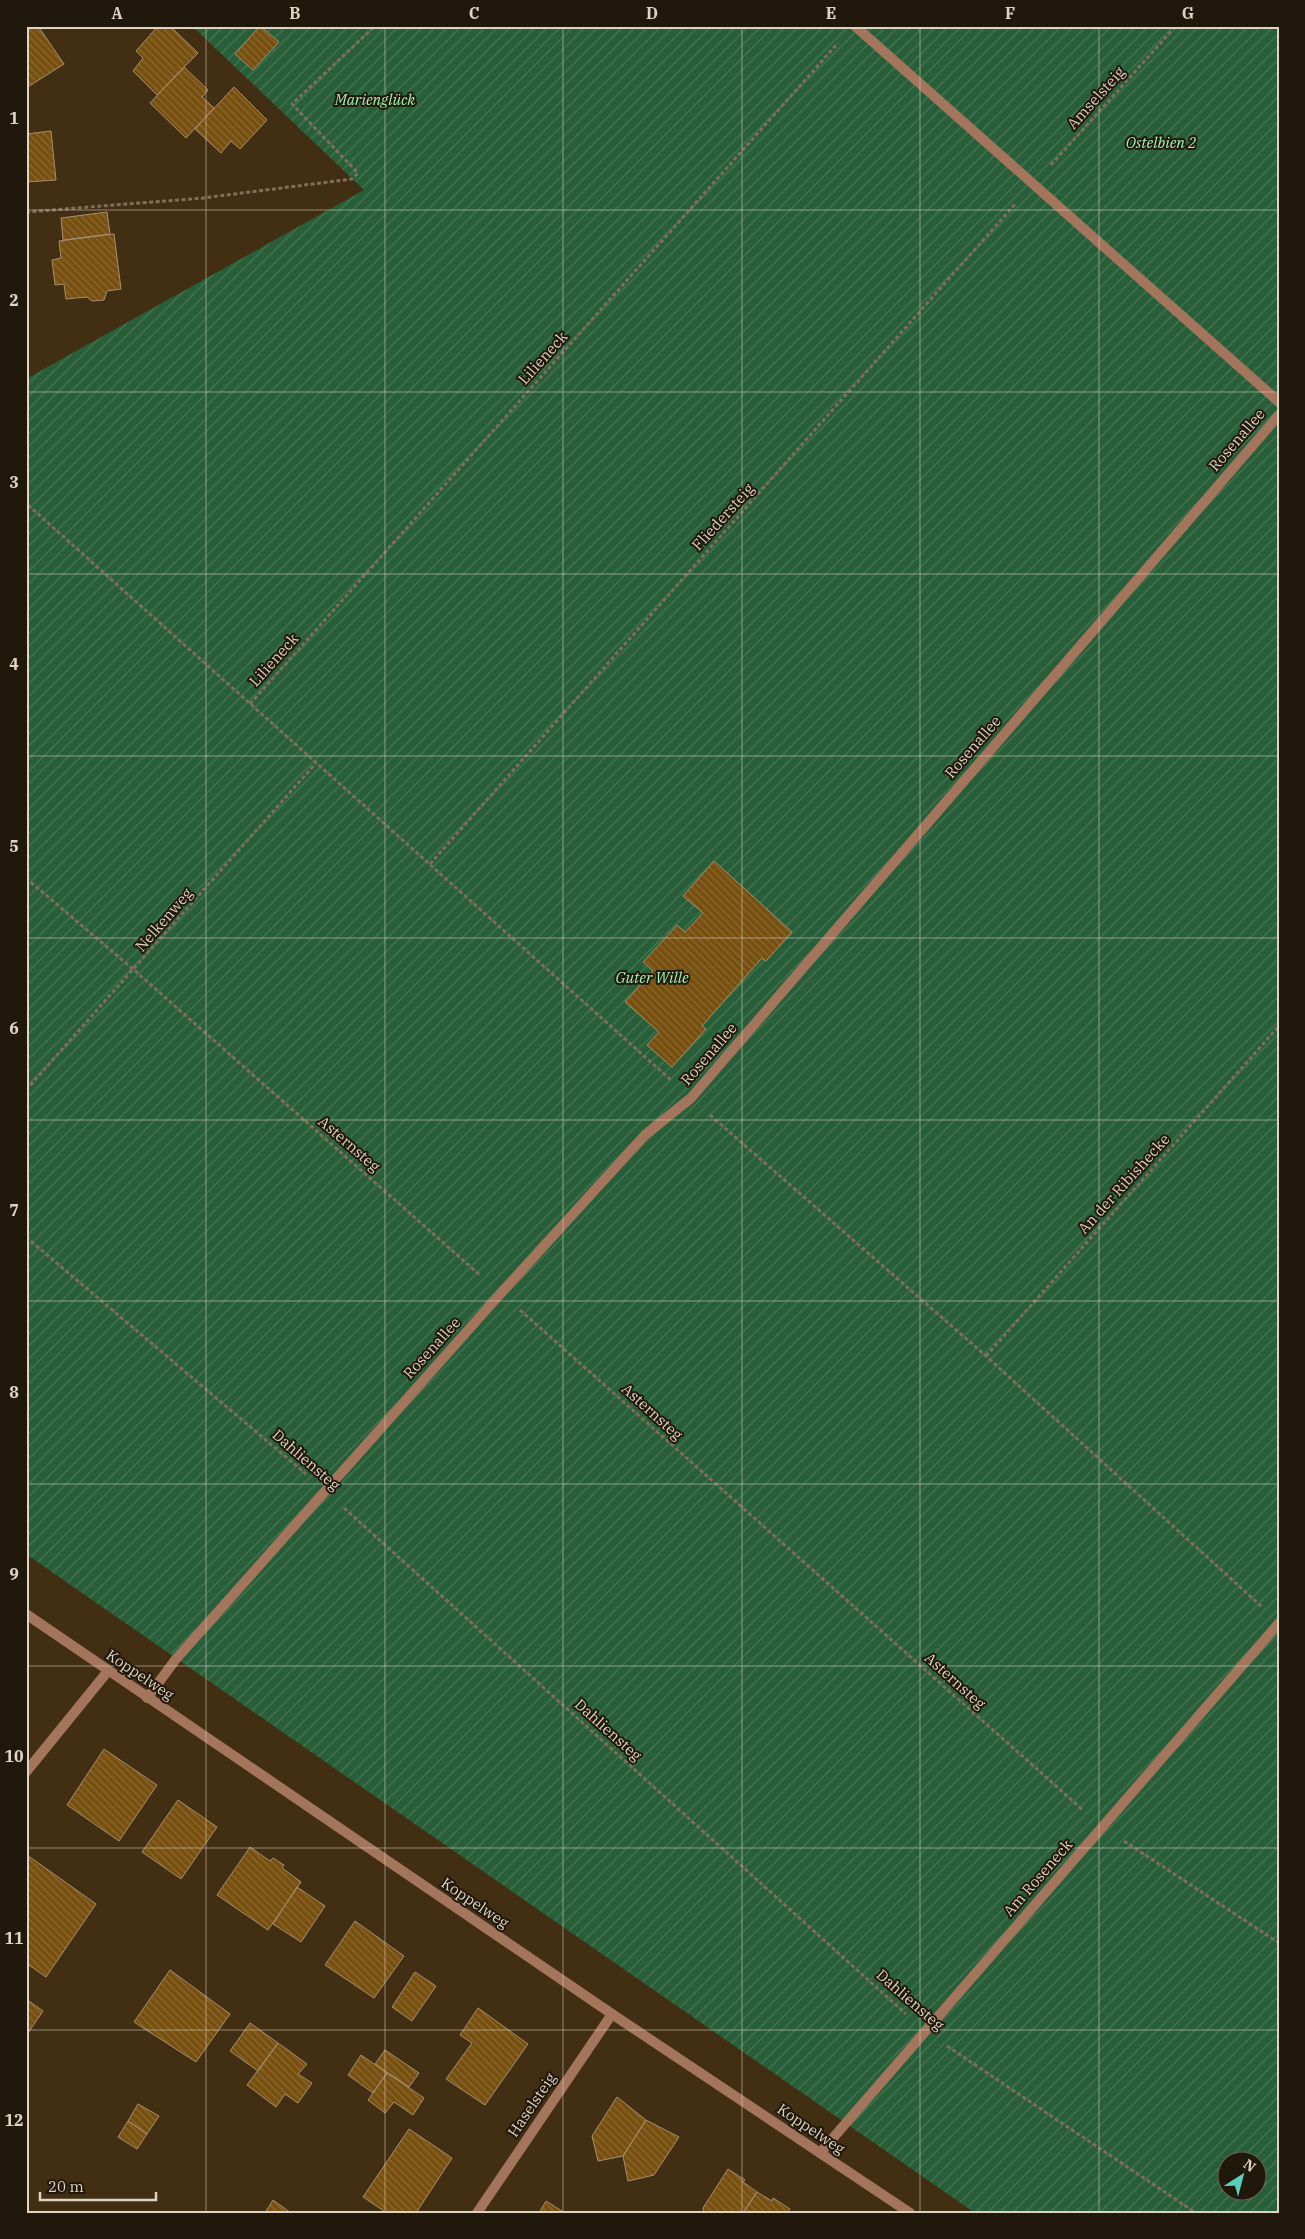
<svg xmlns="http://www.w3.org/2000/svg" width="1305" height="2239" viewBox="0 0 1305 2239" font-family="'IBM Plex Serif',serif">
  <defs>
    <pattern id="garden-furrows" width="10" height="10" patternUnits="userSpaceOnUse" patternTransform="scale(1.25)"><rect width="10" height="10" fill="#285f39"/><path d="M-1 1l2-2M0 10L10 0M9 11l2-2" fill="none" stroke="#477554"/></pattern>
    <pattern id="building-back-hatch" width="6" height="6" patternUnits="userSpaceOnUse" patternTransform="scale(1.25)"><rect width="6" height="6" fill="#775010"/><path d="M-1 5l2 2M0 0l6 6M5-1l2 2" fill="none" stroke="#8a6831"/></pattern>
  </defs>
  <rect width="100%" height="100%" fill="#412e13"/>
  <!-- garden -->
  <path fill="url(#garden-furrows)" fill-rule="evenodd" d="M192,26H1279V2213H975L26,1554V379L364,190ZM1228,2162H1258V2192H1228Z"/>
  <!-- building -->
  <path fill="url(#building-back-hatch)" stroke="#a68f71" d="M26,26H38L64,64L26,88Z
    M158,26H170L198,53L157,95L133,71L143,58L136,51Z
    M260,26L279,42L253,70L235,54Z
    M184,67L208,90L202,97L214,108L186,138L150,103Z
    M234,87L267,120L240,149L231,141L221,153L195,129Z
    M51,131L56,180L26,182V134Z
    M107,212L110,234L63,240L61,218Z
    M114,234L121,289L107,291L104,300L92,301L87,297L66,299L64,284L55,285L52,260L61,258L59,241Z
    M714,861L792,932L766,961L762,958L702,1026L706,1029L672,1067L647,1045L659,1032L625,1002L653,971L643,962L677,925L685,932L703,913L683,896Z
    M104,1749L157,1785L119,1841L67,1805Z
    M178,1800L217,1827L181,1879L142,1852Z
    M250,1847L270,1861L273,1858L284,1865L282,1868L301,1882L268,1930L217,1895Z
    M27,1855L96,1904L46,1977L26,1963Z
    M297,1887L325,1906L301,1942L273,1924Z
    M355,1921L404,1956L374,1998L325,1965Z
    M170,1970L230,2014L196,2062L134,2022Z
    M415,1972L436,1986L412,2021L392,2007Z
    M26,1999L43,2011L26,2036Z
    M478,2008L528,2044L485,2105L446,2079L472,2043L460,2035Z
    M250,2023L278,2043L258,2071L230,2051Z
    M278,2043L307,2064L298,2074L312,2083L298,2103L285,2094L276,2107L247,2085Z
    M385,2050L419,2073L409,2087L375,2064Z
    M361,2055L387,2073L373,2093L348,2075Z
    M387,2073L424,2098L413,2115L394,2102L385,2113L368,2100Z
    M617,2097L646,2120L623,2156L598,2161L592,2136Z
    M138,2104L159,2116L147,2134L128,2121Z
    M646,2120L679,2137L654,2175L628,2181L623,2156Z
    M128,2121L147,2134L137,2149L118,2137Z
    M409,2129L452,2158L416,2213H387L363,2197Z
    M728,2169L745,2180L743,2182L757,2192L743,2213H704L703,2208Z
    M757,2192L772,2201L773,2198L790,2209L787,2213H743Z
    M273,2200L291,2213H265Z
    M546,2201L565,2213H539Z"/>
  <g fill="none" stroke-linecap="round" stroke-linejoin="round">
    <!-- path -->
    <path stroke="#7f6e58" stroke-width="3" stroke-dasharray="4 2.5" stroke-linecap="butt" d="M1051,165L1176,26
      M26,212L203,198L352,179L358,173L292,104L375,26
      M28,505L672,1081
      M250,704L838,43
      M430,864L1016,203
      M26,878L134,970L481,1276
      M26,1090L316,763
      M710,1115L986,1356L1262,1607
      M26,1237L306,1474
      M520,1310L1083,1810
      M986,1356L1279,1026
      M344,1508L906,2014
      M1124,1841L1279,1943
      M947,2046L1196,2213"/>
    <!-- lane -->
    <path stroke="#a3755d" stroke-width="10" d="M855,26L1279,402
      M147,1698L176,1659L501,1293L645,1135L691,1098L1279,415
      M820,2153L1279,1623"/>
    <!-- street -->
    <path stroke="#a3755d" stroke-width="10" d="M26,1614L612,2014L910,2213
      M26,1772L108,1671
      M477,2213L612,2014"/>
  </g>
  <!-- grid -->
  <path fill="none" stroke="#dfd3c3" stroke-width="1" stroke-opacity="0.55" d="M206,26V2213M385,26V2213M563,26V2213M742,26V2213M920,26V2213M1099,26V2213M26,210H1279M26,392H1279M26,574H1279M26,756H1279M26,938H1279M26,1120H1279M26,1301H1279M26,1484H1279M26,1666H1279M26,1848H1279M26,2030H1279"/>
  <g text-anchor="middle" stroke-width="4" stroke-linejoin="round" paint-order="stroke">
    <!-- street labels -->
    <g font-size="15" fill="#dfd3c3" stroke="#21180c">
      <text transform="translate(1096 98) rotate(-48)" y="5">Amselsteig</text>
      <text transform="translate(543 358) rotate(-48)" y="5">Lilieneck</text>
      <text transform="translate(1237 440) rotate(-49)" y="5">Rosenallee</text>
      <text transform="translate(723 517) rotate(-48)" y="5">Fliedersteig</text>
      <text transform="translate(274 660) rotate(-48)" y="5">Lilieneck</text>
      <text transform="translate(973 747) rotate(-49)" y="5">Rosenallee</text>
      <text transform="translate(164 920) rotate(-49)" y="5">Nelkenweg</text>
      <text transform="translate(709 1054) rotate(-49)" y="5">Rosenallee</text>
      <text transform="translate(349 1144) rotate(41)" y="5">Asternsteg</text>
      <text transform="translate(1124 1184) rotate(-48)" y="5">An der Ribishecke</text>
      <text transform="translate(432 1348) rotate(-48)" y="5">Rosenallee</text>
      <text transform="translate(652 1412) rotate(42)" y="5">Asternsteg</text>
      <text transform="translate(306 1460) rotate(41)" y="5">Dahliensteg</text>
      <text transform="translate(140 1675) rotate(34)" y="5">Koppelweg</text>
      <text transform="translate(955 1681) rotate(42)" y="5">Asternsteg</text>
      <text transform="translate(608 1730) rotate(42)" y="5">Dahliensteg</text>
      <text transform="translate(1038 1878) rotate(-49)" y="5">Am Roseneck</text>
      <text transform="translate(475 1903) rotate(34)" y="5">Koppelweg</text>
      <text transform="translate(910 2000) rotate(41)" y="5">Dahliensteg</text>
      <text transform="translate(532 2105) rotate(-56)" y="5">Haselsteig</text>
      <text transform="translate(811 2129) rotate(34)" y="5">Koppelweg</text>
    </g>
    <!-- park labels -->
    <g font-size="15" font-style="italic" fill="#a0f5b6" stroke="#21180c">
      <text x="375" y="105">Marienglück</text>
      <text x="1161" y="148">Ostelbien 2</text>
      <text x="652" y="983">Guter Wille</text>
    </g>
  </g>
  <!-- border -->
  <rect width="1305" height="2239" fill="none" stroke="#21180c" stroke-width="55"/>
  <!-- north arrow -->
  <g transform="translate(1242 2176) rotate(36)"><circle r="24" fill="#21180c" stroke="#6d6355"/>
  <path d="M0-4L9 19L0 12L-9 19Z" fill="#5acebc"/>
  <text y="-8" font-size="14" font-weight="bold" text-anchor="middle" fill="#dfd3c3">N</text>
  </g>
  <!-- scale -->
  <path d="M40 2192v8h116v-8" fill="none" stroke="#dfd3c3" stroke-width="2.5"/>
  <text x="48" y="2192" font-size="15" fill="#dfd3c3" stroke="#21180c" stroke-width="4" paint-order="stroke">20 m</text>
  <rect x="28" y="28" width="1250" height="2184" fill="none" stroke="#dfd3c3" stroke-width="2"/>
  <g font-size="16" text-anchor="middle" font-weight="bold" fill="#dfd3c3">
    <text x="117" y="19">A</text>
    <text x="295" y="19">B</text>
    <text x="474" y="19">C</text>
    <text x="652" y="19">D</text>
    <text x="831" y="19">E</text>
    <text x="1010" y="19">F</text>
    <text x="1188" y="19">G</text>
    <text x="14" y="124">1</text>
    <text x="14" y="306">2</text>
    <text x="14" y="488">3</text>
    <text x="14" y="670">4</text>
    <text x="14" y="852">5</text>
    <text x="14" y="1034">6</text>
    <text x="14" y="1216">7</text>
    <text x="14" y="1398">8</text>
    <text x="14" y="1580">9</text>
    <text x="14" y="1762">10</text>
    <text x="14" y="1944">11</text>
    <text x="14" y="2126">12</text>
  </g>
</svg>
